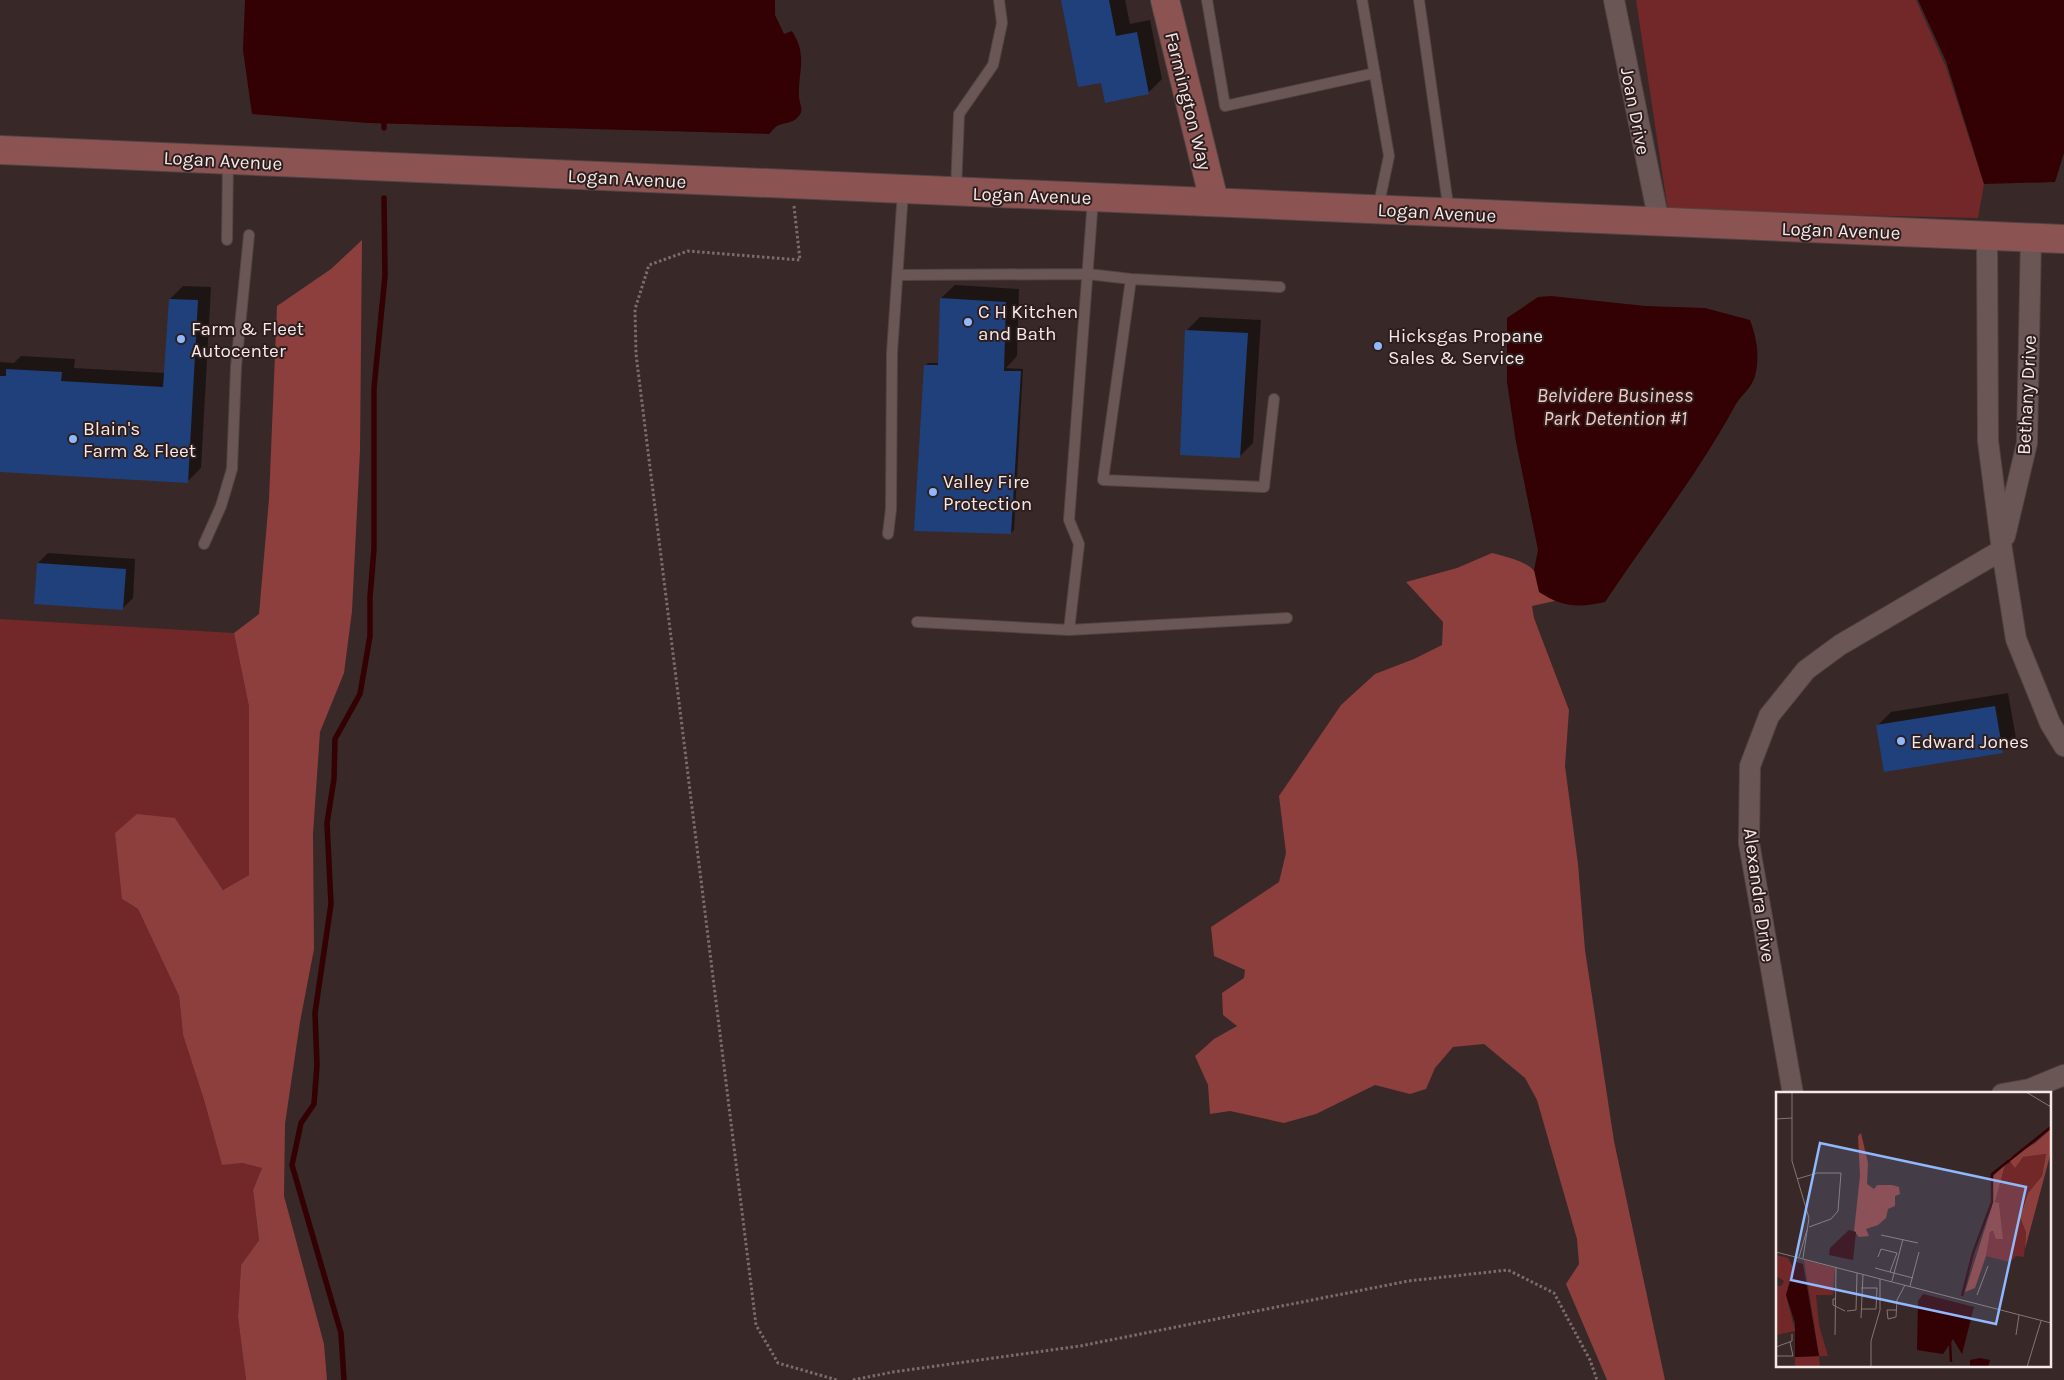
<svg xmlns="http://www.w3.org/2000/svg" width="2064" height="1380" viewBox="0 0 2064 1380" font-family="Karla,sans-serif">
  <rect width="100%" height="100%" fill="#382827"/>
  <!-- green -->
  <path fill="#722728" d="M1636,0H1916L1946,67L1984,184L1978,218L1668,211Z
    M0,619L234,633L249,707V875L223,890L175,818L122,899L138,909L179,996L183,1035L204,1100L222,1164L242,1163L262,1168L253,1190L259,1240L241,1265L238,1317L246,1380H0Z"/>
  <!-- forest -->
  <path fill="#8c3f3d" d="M362,240L360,451L352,611L344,673L320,732L313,834L314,949L300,1022L285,1124L284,1196L324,1344L327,1380H246L238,1317L241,1265L259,1240L253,1190L262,1168L242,1163L222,1165L204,1100L183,1035L179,996L138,909L122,899L115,833L137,814L175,818L223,890L249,875V707L234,633L259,614L269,499L277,306L331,269Z
    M1492,553C1534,564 1532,565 1555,601L1532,606L1534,618L1569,710L1565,766L1578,864L1585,950L1614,1141L1665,1380H1607L1566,1284L1579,1264L1577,1239L1537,1100L1525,1078L1484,1044L1453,1047L1435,1068L1426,1089L1410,1094L1375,1085L1316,1114L1284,1123L1230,1111L1210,1114L1208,1085L1195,1056L1214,1039L1237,1026L1223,1015L1222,993L1244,978L1245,970L1214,956L1211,927L1279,882L1286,853L1279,796L1341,705L1375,674L1414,659L1442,645L1443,622L1406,582L1457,568Z"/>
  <!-- water -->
  <path fill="#330003" d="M245,0H775V15L784,34L792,31C808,56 798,71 799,96C799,104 805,110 798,117C792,124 784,122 777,126C774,128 771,132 769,134L368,123L252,114L243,50Z
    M1918,0H2064V153L2055,182L1984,184L1946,61Z
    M1551,296L1645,306L1705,308L1750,320C1757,339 1760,357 1755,376C1751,389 1742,394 1736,404C1698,474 1649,536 1605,602C1578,608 1562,607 1539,592L1534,570L1538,550L1516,442L1507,382V318L1538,297Z"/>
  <!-- shadow -->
  <path fill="#0007" d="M1062,0H1125L1130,24L1150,20L1162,79L1148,93L1102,81Z
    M955,285L1019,289L1017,356L1006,368L1023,369L1014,530L1011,533L925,366L928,363H939L941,298Z
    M183,286L211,287L201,468L187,482L0,471V362L14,363L21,356L75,359L74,368L165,373L170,299Z
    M1200,317L1261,320L1253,443L1240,456L1186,331Z
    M48,553L135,559L133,598L123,608L38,563Z
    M2008,693L2016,738L2002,751L1877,726L1891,712Z"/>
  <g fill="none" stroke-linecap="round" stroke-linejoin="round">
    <!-- stream -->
    <path stroke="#330003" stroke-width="5.5" d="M384,116V128
      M344,1380L341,1333L292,1165L301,1123L314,1104L317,1065L315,1013L331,904L327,823L334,779L335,739L360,694L370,636V597L374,549V388L385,276L384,198"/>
  </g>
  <!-- building -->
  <path fill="#20407b" d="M1061,0H1109L1116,36L1137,32L1149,94L1105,103L1101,83L1078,87Z
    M940,298L1006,302L1004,371H1021L1011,534L914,531L924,365H938Z
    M169,299L198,300L188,483L0,472V376H6V369L62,372L61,381L163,387Z
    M1185,330L1248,333L1240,458L1180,455Z
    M37,563L126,569L123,610L34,604Z
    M1995,706L2003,753L1884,772L1876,725Z"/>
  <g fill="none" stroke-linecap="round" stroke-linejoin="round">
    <!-- lane casing -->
    <g stroke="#524444" stroke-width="12">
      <path id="lane" d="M1207,0L1225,106L1375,73
        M1362,0L1389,156L1378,208
        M1419,0L1449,212
        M956,191L959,114L993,65L1002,23L999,0
        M227,240L228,161
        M898,275L1088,274L1131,279L1103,480L1264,487L1274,399
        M1131,279L1280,287
        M888,534L891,509L892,353L903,191
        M204,544L221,506L232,469L236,367L249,235
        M917,622L1069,630L1287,618
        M1069,630L1079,544L1069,520L1093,199"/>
    </g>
    <!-- street casing -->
    <g stroke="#524444" stroke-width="22">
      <path id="street" d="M1614,0L1659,222
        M1987,236L1988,441L2002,550L2016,639L2050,723L2064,746
        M2005,536L2027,443L2031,238
        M1793,1094L1749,843L1750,766L1769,716L1806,670L1840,645L2002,550
        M2002,1094L2030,1089L2064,1075"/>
    </g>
    <!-- secondary casing -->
    <g stroke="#524444" stroke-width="30">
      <path id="secondary" d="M1165,0L1214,201
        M0,150L2064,239"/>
    </g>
    <!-- path -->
    <path stroke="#7b6d6c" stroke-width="3" stroke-dasharray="2.5 2.5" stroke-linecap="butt" d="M794,206L800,260L688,251L649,265L635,309L636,354L756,1325L778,1363L837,1380
      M853,1380L893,1372L1080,1346L1408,1281L1508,1270L1554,1293L1590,1360L1597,1380"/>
    <!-- lane -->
    <use href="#lane" stroke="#6a5755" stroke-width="10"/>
    <!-- street -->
    <use href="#street" stroke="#6a5755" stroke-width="20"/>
    <!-- secondary -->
    <use href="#secondary" stroke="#8b5453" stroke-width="28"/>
  </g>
  <!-- markers -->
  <g fill="#90b8fd" stroke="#2e1e1d" stroke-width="2">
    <circle cx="968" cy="322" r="5"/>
    <circle cx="181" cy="339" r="5"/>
    <circle cx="1378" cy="346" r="5"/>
    <circle cx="73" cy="439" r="5"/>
    <circle cx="933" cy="492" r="5"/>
    <circle cx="1901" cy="741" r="5"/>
  </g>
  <g text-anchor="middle" stroke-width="4" stroke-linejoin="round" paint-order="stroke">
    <!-- street labels -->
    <g font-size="19" fill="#f5eae9" stroke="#2e1e1d">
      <text transform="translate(1189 101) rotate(76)" y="7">Farmington Way</text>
      <text transform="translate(1636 111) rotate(79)" y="7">Joan Drive</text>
      <text transform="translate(223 160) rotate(3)" y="7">Logan Avenue</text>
      <text transform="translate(627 178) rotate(3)" y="7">Logan Avenue</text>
      <text transform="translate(1032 195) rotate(2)" y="7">Logan Avenue</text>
      <text transform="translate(1437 212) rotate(3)" y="7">Logan Avenue</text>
      <text transform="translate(1841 230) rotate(2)" y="7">Logan Avenue</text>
      <text transform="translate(2026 395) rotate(-87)" y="7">Bethany Drive</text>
      <text transform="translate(1760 895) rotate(82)" y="7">Alexandra Drive</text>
    </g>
    <!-- poi labels -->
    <g font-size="19" fill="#f5eae9" stroke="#2e1e1d" text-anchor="start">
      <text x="978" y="318">C H Kitchen<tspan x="978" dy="22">and Bath</tspan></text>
      <text x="191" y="335">Farm &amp; Fleet<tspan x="191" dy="22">Autocenter</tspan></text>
      <text x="1388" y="342">Hicksgas Propane<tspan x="1388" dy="22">Sales &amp; Service</tspan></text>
      <text x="83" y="435">Blain's<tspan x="83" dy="22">Farm &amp; Fleet</tspan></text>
      <text x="943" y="488">Valley Fire<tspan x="943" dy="22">Protection</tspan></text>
      <text x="1911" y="748">Edward Jones</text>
    </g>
    <!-- water labels -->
    <g font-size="20" font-style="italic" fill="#f8c8c5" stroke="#2e1e1d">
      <text x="1615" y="402">Belvidere Business<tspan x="1615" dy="23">Park Detention #1</tspan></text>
    </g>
  </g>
  <!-- overview -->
  <g transform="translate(1776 1092)">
    <rect width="275" height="275" fill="#382827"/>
    <path d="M270,62L266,84L252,101L246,117L250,140L248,165L240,164L234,170L210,164L214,140L226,139L223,112L219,110L229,73L247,65ZM0,163L12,166L17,175L10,203L19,239L1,243L0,194H5L8,189L0,184ZM28,168L59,176L57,203H40L43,233L52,264H43L44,275H19V265L43,264Z" fill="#722728"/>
    <path d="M275,37V60L249,157L250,140L244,125L252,101L266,84L270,62L247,65L239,76L232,67L259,51ZM85,41L92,71L91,92L98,97L101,93H116L123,95L124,102L119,104V114L112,117L110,126L102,133L90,137L93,144L83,145L78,139L84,84L82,44ZM229,73L219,110L223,111L227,147H220L217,139L214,140L210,164L199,196L189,200L216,114L217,84Z" fill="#8c3f3d"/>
    <path d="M73,138L80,140L77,168L53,163L54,156ZM20,170L27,172L43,264L19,265V231L10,203ZM147,202L198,215L186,262L177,247L167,262L141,258L142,209ZM204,266L214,268L212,275H194V268Z" fill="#330003"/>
    <path fill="none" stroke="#330003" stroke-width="2.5" d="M186,204L197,161L216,110V82L275,35M174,250L175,270"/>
    <path fill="none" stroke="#847675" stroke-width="1" d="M16,0V69L33,126L27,166M250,0L275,15M0,27L16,26M21,87L41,81H65L62,119L55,127L33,135M105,143L142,151M0,160L275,231M23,165L31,138M102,165L105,157L121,161L114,180L137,186M99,176L114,180M116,189L127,147M134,194L143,160M85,196H101L100,217H85M201,203L212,174M60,207H57V213L69,219M120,218H111L112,227L120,225L121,208L129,193M71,219L80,218L81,181M85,226L87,183M59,243L60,175M240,243L243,223M0,255L16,249V242M0,264H17L14,250M95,275V249L104,218V187M251,275L265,229"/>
    <path fill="#90b8fd" fill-opacity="0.15" stroke="#90b8fd" stroke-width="2.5" d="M44,51L250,95L220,232L15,188Z"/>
    <rect width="275" height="275" fill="none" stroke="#f5eae9" stroke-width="2.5"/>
  </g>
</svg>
